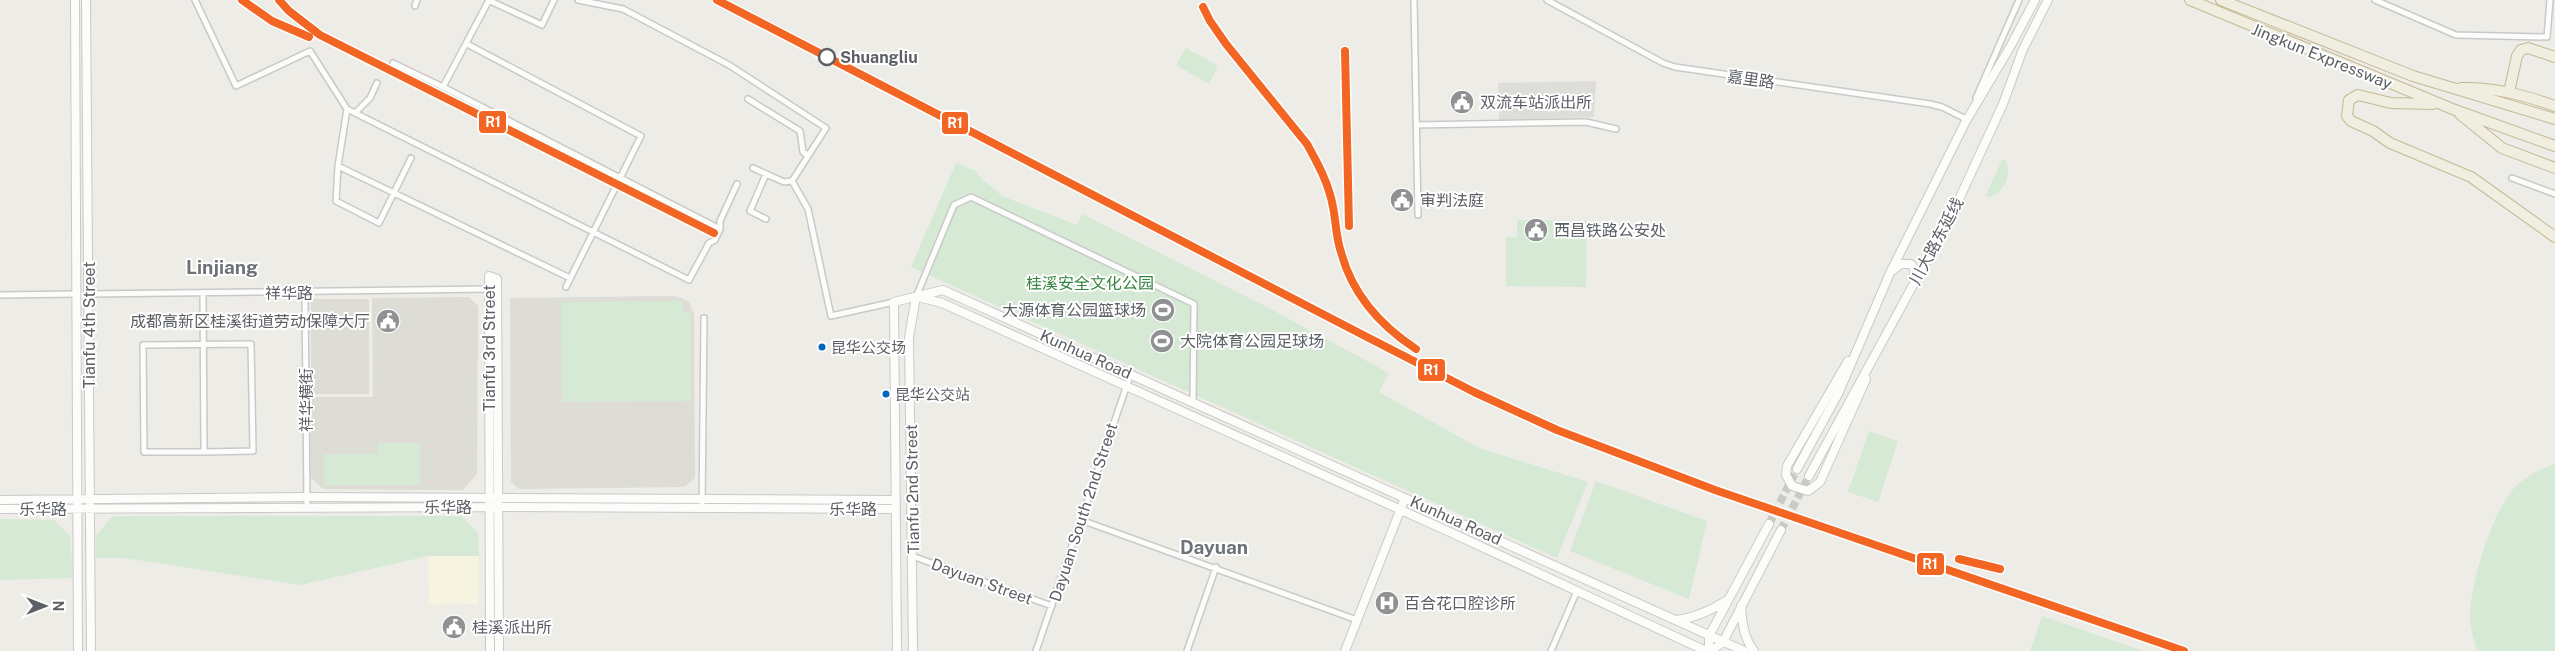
<svg xmlns="http://www.w3.org/2000/svg" width="2555" height="651" viewBox="0 0 2555 651" font-family="'Public Sans','Noto Sans SC',sans-serif">
  <rect width="100%" height="100%" fill="#edece7"/>
  <!-- commercial -->
  <path fill="#f6f3e0" d="M428,556H479L478,604L429,605Z"/>
  <!-- industrial -->
  <path fill="#deddd8" d="M1596,81L1594,117L1499,120L1498,83Z"/>
  <!-- education -->
  <path fill="#dddcd5" d="M673,296L679,297L689,302L694,314L695,478L684,487L519,489L511,482L510,298Z
    M469,297L478,306L477,474L463,490L323,489L311,478L310,397H373L372,298Z
    M311,299H369V394H311Z"/>
  <!-- green -->
  <path fill="#d5e9d4" d="M1186,48L1218,66L1209,84L1176,65Z
    M2002,160H2006C2012,175 2004,195 1987,197L1986,195Z
    M956,163L976,171L981,178L1002,196L1077,225L1082,214L1263,305L1389,373L1379,392L1479,448L1588,482L1557,558L911,267Z
    M1517,220L1587,221L1586,287L1506,286V237H1517Z
    M683,301V313H691V401L562,402L561,302Z
    M1869,431L1898,441L1878,502L1848,492Z
    M378,443H420V485H324V454H378Z
    M2555,464V651H2477C2474,640 2470,628 2470,617C2470,583 2492,512 2515,487C2525,477 2542,468 2555,464Z
    M1596,481L1707,521L1689,599L1570,551Z
    M113,516H461L478,533L479,556H428L300,585L125,558H96V536Z
    M0,519L54,520L70,536L73,578L0,580Z
    M2042,616L2143,651H2030Z"/>
  <g fill="none" stroke-linecap="round" stroke-linejoin="round">
    <!-- secondary-tunnel -->
    <path stroke="#c9c9c6" stroke-width="8" stroke-dasharray="8 4" stroke-linecap="butt" d="M1769,524L1797,469
      M1781,530L1809,476"/>
    <!-- street casing -->
    <g stroke="#c9c9c9" stroke-width="8">
      <path id="street" d="M195,0L236,86L310,51L347,109L689,280L709,243L715,240L720,229V221L737,184
        M488,0L542,25L554,0
        M578,0L623,9L729,65L826,128L792,181L808,209L831,316L894,302
        M1414,0L1418,215
        M1547,0L1663,63L1675,67L1930,104L1942,107L1966,119
        M2375,0L2456,35L2547,37L2550,0
        M415,6L417,0
        M467,44L641,136L566,287
        M393,63L443,87L489,0
        M443,87L720,229
        M1976,98L2019,0
        M748,99L800,131L803,152L808,155
        M347,109L338,166L570,278
        M355,113L370,98L377,83
        M1416,125L1586,122L1616,129
        M338,166L336,201L379,223L411,158
        M753,168L784,182L792,181
        M2512,178L2555,194
        M766,219L750,211L766,174
        M203,293L204,452H144L143,345L251,344L253,451L204,452
        M305,293L307,507
        M88,294L489,289
        M0,295L76,294
        M916,297L954,205L971,197L1194,304L1193,402
        M702,508L704,318
        M1081,520L1357,620
        M912,556L1052,606
        M1036,651L1131,373
        M1187,651L1216,567
        M1551,651L1577,591"/>
    </g>
    <!-- secondary casing -->
    <g stroke="#c9c9c7" stroke-width="10">
      <path id="secondary" d="M75,0L78,651
        M86,0L91,651
        M1893,270L1901,264H1911L1914,268L1915,281
        M918,297L942,303L1452,533L1706,651
        M1848,361L1787,466L1786,475L1792,486L1808,491L1820,482L1866,379
        M1797,469L1839,392L1890,273L1966,121L2009,49L2035,0
        M1809,476L1954,210L2003,104L2023,49L2048,0
        M0,500L307,497L895,500
        M0,509L498,507L895,509
        M1741,606C1742,622 1744,639 1754,651
        M1676,620C1695,618 1710,611 1726,601
        M490,651L489,276L497,279L499,651
        M897,651L894,302L943,290L1744,651
        M913,651L909,337L916,297
        M1345,651L1405,498
        M1709,651V636L1769,524
        M1711,651L1723,642L1781,530"/>
    </g>
    <!-- highway casing -->
    <g stroke="#c5b994" stroke-width="12">
      <path id="highway" d="M2190,0L2455,110L2555,146
        M2221,0L2413,76L2555,119
        M2461,88C2494,87 2524,95 2555,106
        M2509,92L2517,56L2521,50L2528,48L2555,57
        M2433,104L2391,103L2358,95L2349,100L2347,116L2351,121L2373,131L2390,143L2471,177L2555,237
        M2460,114L2502,148L2555,168"/>
    </g>
    <!-- street -->
    <use href="#street" stroke="#fcfcfb" stroke-width="5"/>
    <!-- secondary -->
    <use href="#secondary" stroke="#fcfcfb" stroke-width="8"/>
    <!-- highway -->
    <use href="#highway" stroke="#f0ede1" stroke-width="10"/>
    <!-- rail-1 casing -->
    <g stroke="#fff" stroke-width="11">
      <path id="rail-1" d="M242,0L272,21L309,37
        M279,0L289,11L320,35L714,233
        M717,0L1365,336L1474,392L1557,430L1715,490L2184,651
        M1203,7L1210,21L1226,44L1307,144C1318,164 1329,184 1333,207C1336,222 1336,238 1341,252C1352,294 1381,326 1416,349
        M1345,51L1349,226
        M1959,559L2000,569"/>
    </g>
    <!-- rail-1 -->
    <use href="#rail-1" stroke="#f26522" stroke-width="8"/>
  </g>
  <!-- icons -->
  <defs>
    <g id="civic-disc" transform="scale(1.25)"><circle r="9.5" fill="#8f9192" stroke="#fff"/><path d="M-.6-6.5H3V-4.5H.6V-3L4-1V1h2V6H-6V1h2V-1L-.6-3ZM-1.2 2.5V6h2.4V2.5Z" fill="#fff"/></g>
    <g id="stadium-disc" transform="scale(1.25)"><circle r="9.5" fill="#8f9192" stroke="#fff"/><path d="M0-5a6.5 5 0 1 0 0 10a6.5 5 0 1 0 0-10ZM-3.5-1.8h7v3.6h-7Z" fill="#fff"/></g>
    <g id="hospital-disc" transform="scale(1.25)"><circle r="9.5" fill="#8f9192" stroke="#fff"/><path d="M-5-5h3v3.5h4V-5h3V5h-3V1.5h-4V5h-3Z" fill="#fff"/></g>
  </defs>
  <g fill-rule="evenodd">
    <use href="#civic-disc" x="1462" y="102"/>
    <use href="#civic-disc" x="1402" y="200"/>
    <use href="#civic-disc" x="1536" y="230"/>
    <use href="#stadium-disc" x="1163" y="310"/>
    <use href="#civic-disc" x="388" y="321"/>
    <use href="#stadium-disc" x="1162" y="341"/>
    <use href="#hospital-disc" x="1387" y="603"/>
    <use href="#civic-disc" x="454" y="627"/>
  </g>
  <!-- markers -->
  <circle fill="#fff" stroke="#5c6065" stroke-width="2.5" cx="827" cy="57" r="8"/>
  <g fill="#0065bd" stroke="#fff" stroke-width="2">
    <circle cx="822" cy="347" r="4.5"/>
    <circle cx="886" cy="394" r="4.5"/>
  </g>
  <g text-anchor="middle" stroke-width="4" stroke-linejoin="round" paint-order="stroke">
    <!-- bus labels -->
    <g font-size="15" fill="#5c6065" stroke="#fff" text-anchor="start">
      <text x="831" y="353">昆华公交场</text>
      <text x="895" y="400">昆华公交站</text>
    </g>
    <!-- street labels -->
    <g font-size="16" fill="#5c6065" stroke="#fff">
      <text transform="translate(2322 56) rotate(22)" y="6">Jingkun Expressway</text>
      <text transform="translate(1751 79) rotate(8)" y="6">嘉里路</text>
      <text transform="translate(1936 241) rotate(-62)" y="6">川大路东延线</text>
      <text x="289" y="299">祥华路</text>
      <text transform="translate(89 325) rotate(-90)" y="6">Tianfu 4th Street</text>
      <text transform="translate(489 348) rotate(-90)" y="6">Tianfu 3rd Street</text>
      <text transform="translate(1086 354) rotate(24)" y="6">Kunhua Road</text>
      <text transform="translate(306 400) rotate(-90)" y="6">祥华横街</text>
      <text transform="translate(912 489) rotate(-91)" y="6">Tianfu 2nd Street</text>
      <text x="448" y="513">乐华路</text>
      <text x="43" y="515">乐华路</text>
      <text x="853" y="515">乐华路</text>
      <text transform="translate(1083 512) rotate(-72)" y="6">Dayuan South 2nd Street</text>
      <text transform="translate(1456 520) rotate(24)" y="6">Kunhua Road</text>
      <text transform="translate(982 581) rotate(20)" y="6">Dayuan Street</text>
    </g>
    <!-- stop labels -->
    <g font-size="16" font-weight="bold" fill="#5c6065" stroke="#fff" text-anchor="start">
      <text x="840" y="63">Shuangliu</text>
    </g>
    <!-- poi labels -->
    <g font-size="16" fill="#5c6065" stroke="#fff" text-anchor="start">
      <text x="1480" y="108">双流车站派出所</text>
      <text x="1420" y="206">审判法庭</text>
      <text x="1554" y="236">西昌铁路公安处</text>
      <text x="1146" y="316" text-anchor="end">大源体育公园篮球场</text>
      <text x="370" y="327" text-anchor="end">成都高新区桂溪街道劳动保障大厅</text>
      <text x="1180" y="347">大院体育公园足球场</text>
      <text x="1404" y="609">百合花口腔诊所</text>
      <text x="472" y="633">桂溪派出所</text>
    </g>
    <!-- park labels -->
    <g font-size="16" fill="#35843f" stroke="#fff">
      <text x="1090" y="289">桂溪安全文化公园</text>
    </g>
    <!-- quarter labels -->
    <g font-size="19" font-weight="bold" fill="#6d7277" stroke="#fff">
      <text x="222" y="274">Linjiang</text>
      <text x="1214" y="554">Dayuan</text>
    </g>
  </g>
  <g stroke="#fff" stroke-width="2">
    <rect x="478" y="110" width="29" height="24" rx="5" fill="#f26522"/>
    <rect x="941" y="111" width="28" height="24" rx="5" fill="#f26522"/>
    <rect x="1417" y="358" width="29" height="24" rx="5" fill="#f26522"/>
    <rect x="1916" y="552" width="29" height="24" rx="5" fill="#f26522"/>
  </g>
  <g font-size="14" text-anchor="middle" font-weight="bold" fill="#fff">
    <text x="493" y="127">R1</text>
    <text x="955" y="128">R1</text>
    <text x="1431" y="375">R1</text>
    <text x="1930" y="569">R1</text>
  </g>
  <!-- north arrow -->
  <g transform="translate(45 606) rotate(90)" stroke="#ffffff" stroke-width="4" paint-order="stroke">
  <path d="M0-4L9 19L0 12L-9 19Z" fill="#5c6065"/>
  <text y="-8" font-size="14" font-weight="bold" text-anchor="middle" fill="#5c6065">N</text>
  </g>
</svg>
